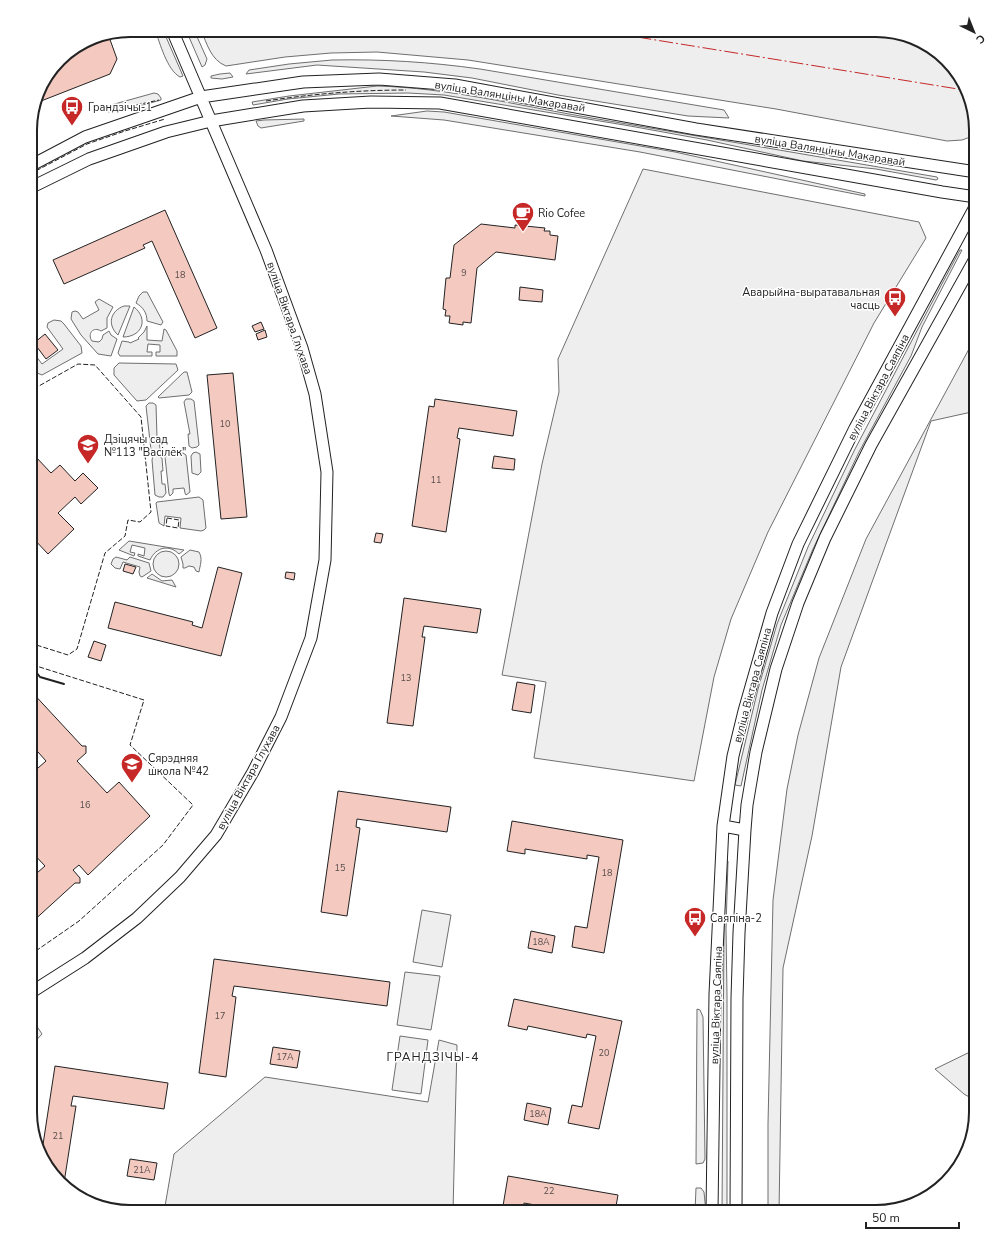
<svg xmlns="http://www.w3.org/2000/svg" width="1006" height="1242" viewBox="0 0 1006 1242" font-family="'Nunito Sans',sans-serif">
  <rect width="100%" height="100%" fill="#fff"/>
  <!-- green -->
  <path fill="#eee" stroke="#6f6f6f" d="M155,30H163L183,76L180,77C167,70 160,43 155,30Z
    M186,30H194L207,59L205,65L202,67Z
    M201,30H882L926,43L959,74L976,130L973,136L962,140L947,141L776,109L468,60L377,52L331,53L285,57L226,66C211,60 207,44 201,30Z
    M332,60C383,59 430,62 480,69L724,110L729,118L688,116L558,95L472,78L424,72L317,65L246,74L249,70L289,64Z
    M230,73L233,77L222,79L211,78V76L220,74Z
    M377,86C448,88 516,105 586,117C703,137 820,157 937,177L938,179L936,180L876,169L803,161L707,140L630,126L444,95L408,93L339,94L288,99L253,105L252,102L289,96Z
    M154,93L158,94L161,98V100L136,107L108,112L107,109L111,105Z
    M427,111L444,112L675,152L865,194V196L640,152L444,120L391,116Z
    M304,119V121L261,128L258,126L256,121L264,120Z
    M643,169L919,222L926,238L874,323L768,532L731,619L714,677L694,781L534,758L546,682L502,675L542,464L559,392L558,359Z
    M960,250H962L922,327L911,356L859,452L813,549L781,625L762,690L741,786L735,785L758,689L777,624L808,547L854,451L920,325Z
    M143,292H147L163,322L161,325L147,321C147,313 143,307 136,303L139,296Z
    M99,299L113,307L107,318V328L101,331C93,326 87,334 92,341L99,342L102,339L103,335L109,331L111,335L117,339L111,356L98,354L81,335L71,319L72,312L75,311L78,312L83,319L99,310L95,302Z
    M124,306H130L118,335C107,325 110,311 124,306Z
    M134,307C149,319 142,337 123,337Z
    M54,320L61,321L64,324L81,346L82,353L42,375L30,370V348L42,364L63,349L47,327L48,323Z
    M147,326V340L162,341L164,329L166,330L177,351V356H156V352H160V345L148,344L147,352H152V356H120L118,353L122,341L129,342L130,343L139,339L138,338L144,332Z
    M976,336V411L931,421L841,667L812,836L783,968L779,1212H768V1124L773,900L787,789L798,735L819,658L866,539Z
    M119,363L176,364L178,370L146,400L137,401L114,375V368Z
    M184,372H187L192,392L189,395L159,398L158,397Z
    M186,399H191L194,401L199,445L197,447L192,448L189,446L188,434H190L184,402Z
    M149,403H153L156,405L157,437L159,438L160,449L159,452H153L151,450L146,406Z
    M196,452L200,454L201,472L198,475L192,473L191,456L193,453Z
    M183,453L186,455L190,492L186,495L185,493L184,488L173,489V493L170,496L169,494L165,457L168,455Z
    M153,456H158L162,458L163,471H161L162,484H165L166,493L163,497H159L155,495L152,460Z
    M199,497L203,500L206,528L204,530L201,531L180,528L181,518L165,516L164,526L159,523L156,503L157,502Z
    M129,541L184,550L179,554C169,544 156,547 150,560L138,556V554L144,556L145,548L132,545L130,552L135,553L134,556L119,550Z
    M190,550L199,552C203,559 200,565 199,572L196,571L194,567L189,566L185,568H183V564L181,557Z
    M153 564a13 13 0 1 1 26 0a13 13 0 1 1-26 0Z
    M116,557L127,560L130,557L149,563L151,571L142,577L140,576L139,572L140,567L123,562L120,569L115,568L111,564L113,559Z
    M152,574L162,581L172,580L176,587L147,578Z
    M726,859L728,861L726,929L727,996V1212H722L724,928Z
    M422,910L451,915L442,967L413,962Z
    M405,972L440,976L431,1030L397,1025Z
    M697,1009L700,1010L703,1017L705,1159L703,1163L696,1164Z
    M36,1025L42,1034L30,1047V1029Z
    M400,1036L428,1040L421,1094L392,1090Z
    M439,1040L457,1045L453,1212H164L174,1154L265,1077L428,1102Z
    M976,1049V1101L964,1094L935,1069Z
    M696,1188H701L704,1192L706,1212H695Z"/>
  <!-- building -->
  <path fill="#f3c9c0" stroke="#222" d="M108,34L117,59L110,74L36,103L40,86L64,55L92,38Z
    M165,210L217,328L195,338L152,241L143,245L145,248L64,284L53,260Z
    M481,224L515,228V225L545,228L544,231H550V235L558,236L555,260L496,252L477,268L471,323L463,322V325L449,323L450,316H445L446,310L443,309L446,278H450L454,245Z
    M520,287L543,290L542,302L519,300Z
    M261,322L264,329L255,332L252,326Z
    M265,330L267,337L258,340L256,334Z
    M45,334L58,350L46,359L34,343Z
    M233,373L247,517L221,519L207,375Z
    M435,399L517,411L513,436L459,428L457,438L460,439L446,532L412,526L429,406L434,407Z
    M35,456L51,473L60,465L75,481L83,473L98,488L81,504L75,497L58,513L74,529L48,554L32,537L30,538V461Z
    M494,456L515,459L514,470L492,468Z
    M376,533L383,534L381,543L374,542Z
    M125,564L136,567L133,574L123,571Z
    M218,567L242,573L221,656L108,628L115,602L193,622L192,625L202,628Z
    M286,572L295,573L294,580L285,578Z
    M404,598L481,609L477,633L424,626L422,637H425L413,726L387,723Z
    M94,641L106,645L101,661L88,657Z
    M517,682L535,685L531,713L512,710Z
    M30,690L82,746H86V753L77,761L107,793L119,782L150,816L88,875L79,865L73,870L80,878V883H75L30,924V879L45,866L30,850V775L46,761L30,743Z
    M338,791L451,807L447,832L357,819L356,827L360,828L347,916L321,912Z
    M512,821L623,840L604,953L572,947L575,926L587,928L599,857L587,855V859L525,849V854L507,851Z
    M531,931L555,936L552,953L528,948Z
    M214,959L390,982L387,1006L234,986L232,996L236,997L226,1077L199,1073Z
    M514,999L622,1021L599,1129L568,1123L572,1105L582,1107L596,1036L587,1034L586,1038L528,1026L527,1030L508,1026Z
    M273,1047L300,1051L297,1068L270,1064Z
    M55,1066L168,1083L164,1109L73,1096L71,1106H76L64,1183L47,1168L42,1151Z
    M527,1103L551,1108L548,1125L524,1120Z
    M130,1159L157,1163L154,1180L127,1176Z
    M508,1176L618,1195L615,1212H593L584,1210L583,1212H574L524,1203L523,1209L503,1206Z"/>
  <g fill="none" stroke-linecap="round" stroke-linejoin="round">
    <!-- minor casing -->
    <g stroke="#222" stroke-width="13">
      <path id="minor" d="M30,166L85,137L201,97L303,82L379,79L455,85L696,129L976,172
        M30,188L89,159L166,132L211,121L303,106L371,102L440,103L942,192L976,197
        M723,826L745,830
        M30,993L85,958L137,918L180,877L216,835L253,772L281,717L311,638L325,560L327,472L315,394L302,348L266,250L172,30
        M712,1212L715,994L723,826L733,756L744,711L772,613L798,544L855,428L976,205
        M736,1212L737,998L739,933L745,830L747,805L756,752L776,669L798,603L825,538L871,445L976,257"/>
    </g>
    <!-- minor -->
    <use href="#minor" stroke="#fff" stroke-width="11"/>
    <!-- fence -->
    <path stroke="#222" stroke-width="1" stroke-dasharray="5 2" stroke-linecap="butt" d="M266,101C312,94 359,90 406,90
      M109,110L136,105L159,100
      M30,174L87,144L125,131L165,119
      M167,518L179,520L178,528L166,526Z
      M30,643L68,655L77,649L105,553L125,536L128,520L140,522L151,512L141,417L95,365L78,364L30,391
      M30,955L79,921L163,845L193,805L130,745L144,700L30,664"/>
    <!-- wall -->
    <path stroke="#222" stroke-width="2" d="M30,667L33,668L40,677L64,684"/>
    <!-- power -->
    <path stroke="#c62828" stroke-width="1" stroke-dasharray="14 3 2 3" stroke-linecap="butt" d="M594,30L964,90
      M877,30L889,32"/>
  </g>
  <!-- icons -->
  <defs>
    <g id="bus-pin" transform="scale(1.15)"><path d="M0 17L-7.5 6A9.5 9.5 0 1 1 7.5 6Z" fill="#c62828" stroke="#fff"/><path d="M-5-6H5V4H4V6H2V4H-2V6H-4V4H-5ZM-3.5-4V0h7V-4ZM-3.5 1.2v1.5H-2V1.2ZM2 1.2v1.5H3.5V1.2Z" fill="#fff"/></g>
    <g id="cafe-pin" transform="scale(1.15)"><path d="M0 17L-7.5 6A9.5 9.5 0 1 1 7.5 6Z" fill="#c62828" stroke="#fff"/><path d="M-5.5-4.5H6V0H3Q3 3.5 0 3.5H-2.5Q-5.5 3.5-5.5 0ZM3-3.2v2h1.7v-2ZM-6 4.5H4V6H-6Z" fill="#fff"/></g>
    <g id="school-pin" transform="scale(1.15)"><path d="M0 17L-7.5 6A9.5 9.5 0 1 1 7.5 6Z" fill="#c62828" stroke="#fff"/><path d="M0-5L7-2L0 1L-7-2ZM-4 1L0 2.5L4 1V4Q0 6-4 4Z" fill="#fff"/></g>
  </defs>
  <g fill-rule="evenodd">
    <use href="#bus-pin" x="72" y="107"/>
    <use href="#cafe-pin" x="523" y="213"/>
    <use href="#bus-pin" x="895" y="298"/>
    <use href="#school-pin" x="88" y="445"/>
    <use href="#school-pin" x="132" y="764"/>
    <use href="#bus-pin" x="695" y="918"/>
  </g>
  <g text-anchor="middle" stroke-width="3" stroke-linejoin="round" paint-order="stroke">
    <!-- number labels -->
    <g font-size="9" fill="#564c4a">
      <text x="464" y="276">9</text>
      <text x="180" y="278">18</text>
      <text x="225" y="427">10</text>
      <text x="436" y="483">11</text>
      <text x="406" y="681">13</text>
      <text x="85" y="808">16</text>
      <text x="340" y="871">15</text>
      <text x="607" y="876">18</text>
      <text x="541" y="945">18А</text>
      <text x="220" y="1019">17</text>
      <text x="604" y="1056">20</text>
      <text x="285" y="1060">17А</text>
      <text x="538" y="1117">18А</text>
      <text x="58" y="1139">21</text>
      <text x="142" y="1173">21А</text>
      <text x="549" y="1194">22</text>
    </g>
    <!-- street labels -->
    <g font-size="11" fill="#222" stroke="#fff">
      <text transform="translate(510 96) rotate(9)" y="4">вуліца Валянціны Макаравай</text>
      <text transform="translate(830 150) rotate(9)" y="4">вуліца Валянціны Макаравай</text>
      <text transform="translate(290 318) rotate(71)" y="4">вуліца Віктара Глухава</text>
      <text transform="translate(878 387) rotate(-62)" y="4">вуліца Віктара Саяпіна</text>
      <text transform="translate(752 685) rotate(-75)" y="4">вуліца Віктара Саяпіна</text>
      <text transform="translate(248 777) rotate(-61)" y="4">вуліца Віктара Глухава</text>
      <text transform="translate(716 1005) rotate(-88)" y="4">вуліца Віктара Саяпіна</text>
    </g>
    <!-- poi labels -->
    <g font-size="11" fill="#222" stroke="#fff" text-anchor="start">
      <text x="88" y="111">Грандзічы-1</text>
      <text x="538" y="217">Rio Cofee</text>
      <text x="880" y="296" text-anchor="end">Аварыйна-выратавальная<tspan x="880" dy="13">часць</tspan></text>
      <text x="104" y="443">Дзіцячы сад<tspan x="104" dy="13">№113 "Васілёк"</tspan></text>
      <text x="148" y="762">Сярэдняя<tspan x="148" dy="13">школа №42</tspan></text>
      <text x="710" y="922">Саяпіна-2</text>
    </g>
    <!-- neighbourhood labels -->
    <g font-size="12" letter-spacing="1" fill="#222" stroke="#fff">
      <text x="433" y="1061">ГРАНДЗІЧЫ-4</text>
    </g>
  </g>
  <!-- crop -->
  <path d="M0 0H1006V1242H0ZM130 37H876A93 93 0 0 1 969 130V1112A93 93 0 0 1 876 1205H130A93 93 0 0 1 37 1112V130A93 93 0 0 1 130 37Z" fill="#fff" fill-rule="evenodd"/>
  <path fill="none" stroke="#222" stroke-width="2" d="M130 37H876A93 93 0 0 1 969 130V1112A93 93 0 0 1 876 1205H130A93 93 0 0 1 37 1112V130A93 93 0 0 1 130 37Z"/>
  <!-- north arrow -->
  <g transform="translate(974 32) rotate(137)" stroke="#ffffff" stroke-width="3" paint-order="stroke">
  <path d="M0-3L7 15L0 10L-7 15Z" fill="#222222"/>
  <text y="-6" font-size="11" font-weight="bold" text-anchor="middle" fill="#222222">С</text>
  </g>
  <!-- scale -->
  <path d="M866 1222v6h93v-6" fill="none" stroke="#222222" stroke-width="2"/>
  <text x="872" y="1222" font-size="12" fill="#222222" stroke="#ffffff" stroke-width="3" paint-order="stroke">50 m</text>
</svg>
